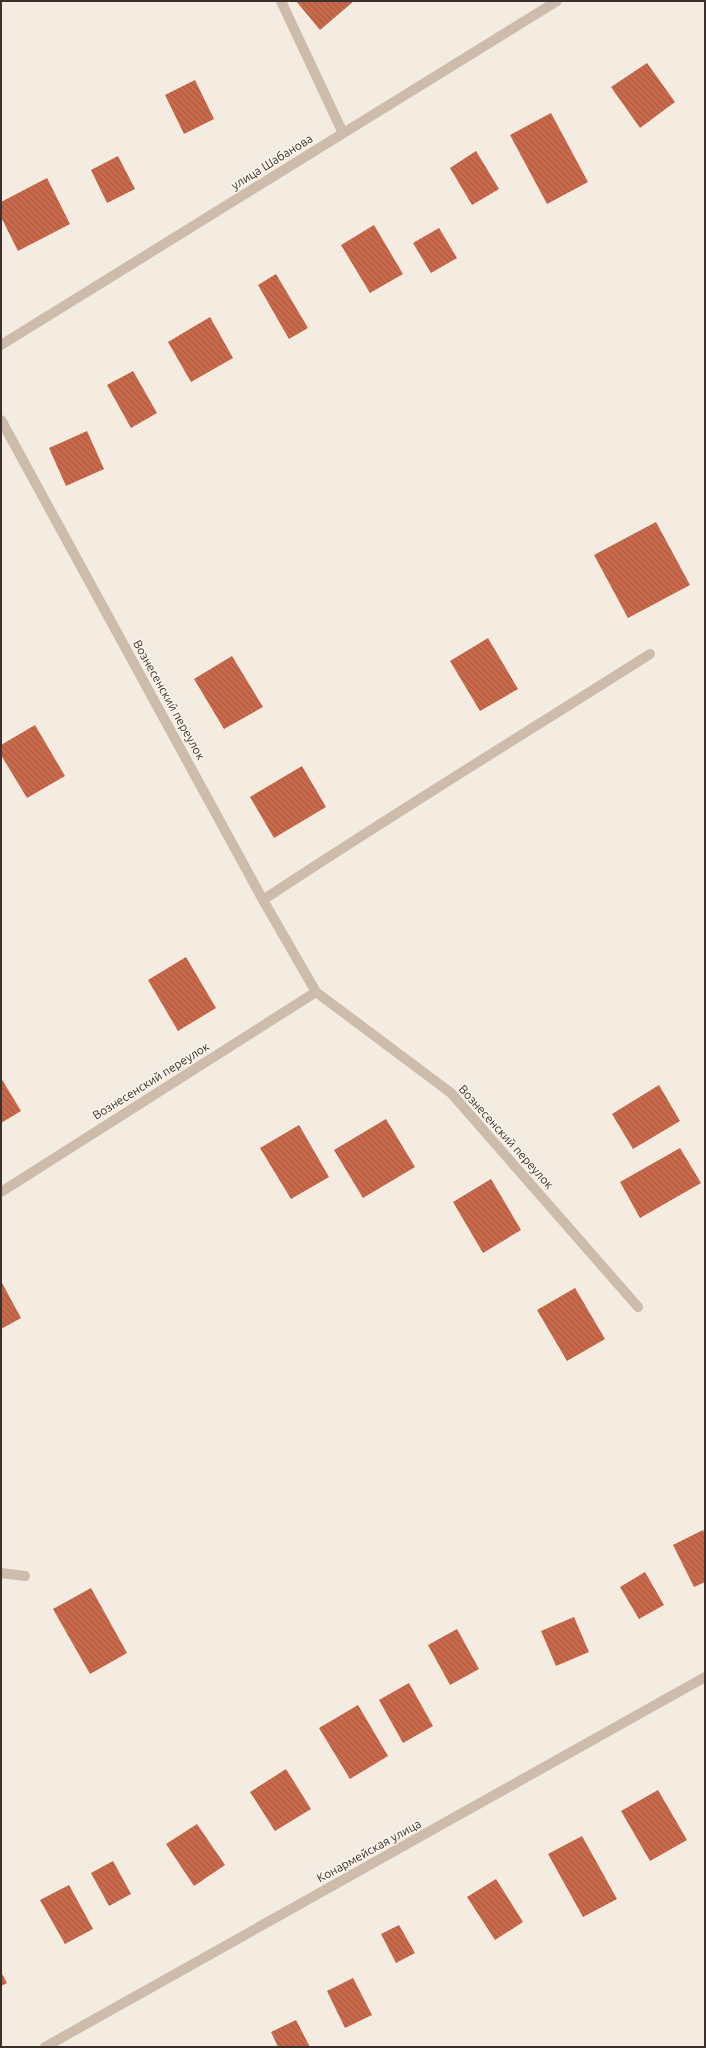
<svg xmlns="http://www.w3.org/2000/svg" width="706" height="2048" viewBox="0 0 706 2048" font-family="Ubuntu,sans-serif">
  <defs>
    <pattern id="building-back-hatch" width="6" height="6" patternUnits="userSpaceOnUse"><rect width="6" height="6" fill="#c8694b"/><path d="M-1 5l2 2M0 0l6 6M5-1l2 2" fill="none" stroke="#a4573f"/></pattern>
  </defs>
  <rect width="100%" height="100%" fill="#f4ebe1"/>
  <!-- building -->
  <path fill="url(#building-back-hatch)" d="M296,1H354L320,30Z
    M647,63L675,102L640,128L611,87Z
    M195,80L214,119L184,134L165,95Z
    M551,113L588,182L547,204L510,135Z
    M476,151L499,189L472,205L450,168Z
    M118,156L135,189L107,203L91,170Z
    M47,178L70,224L18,251L1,217V202Z
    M374,225L403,274L370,293L341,245Z
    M439,228L457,258L431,273L413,243Z
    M276,274L308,328L289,339L258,285Z
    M210,317L233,358L191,382L168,342Z
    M133,371L157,413L131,428L107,385Z
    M87,431L104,469L66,486L49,448Z
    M656,522L690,585L628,618L594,555Z
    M488,638L518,689L480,711L450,661Z
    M232,656L263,707L224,729L194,679Z
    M35,725L65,776L27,798L1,755V745Z
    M302,766L326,807L274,838L250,797Z
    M186,957L216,1008L178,1031L148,980Z
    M1,1078L21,1111L1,1123Z
    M659,1085L680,1121L633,1149L612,1114Z
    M386,1119L415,1167L363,1198L334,1150Z
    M299,1125L329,1177L291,1199L260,1148Z
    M680,1148L701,1183L640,1218L620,1182Z
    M491,1179L521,1230L483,1253L453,1202Z
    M1,1281L21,1318L1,1329Z
    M575,1288L605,1339L567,1361L537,1310Z
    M703,1530L705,1535V1582L694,1587L673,1545Z
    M645,1572L664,1605L639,1619L620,1587Z
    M91,1588L127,1653L90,1674L53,1609Z
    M574,1617L589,1652L556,1666L541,1631Z
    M457,1629L479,1669L450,1685L428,1645Z
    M409,1683L433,1726L403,1743L379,1700Z
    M358,1705L388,1756L350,1779L319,1728Z
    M286,1769L311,1809L275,1831L250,1792Z
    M658,1790L687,1840L650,1861L621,1811Z
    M197,1824L225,1865L194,1886L166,1844Z
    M582,1836L617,1899L583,1917L548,1854Z
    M113,1861L131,1894L109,1906L91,1873Z
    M496,1879L523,1922L495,1940L467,1897Z
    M69,1885L93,1929L65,1944L40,1900Z
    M399,1925L415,1953L396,1963L381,1934Z
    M1,1972L7,1983L1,1986Z
    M353,1978L372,2015L345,2028L327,1991Z
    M296,2020L310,2047H278L271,2032Z"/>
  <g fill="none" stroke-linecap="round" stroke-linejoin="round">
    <!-- minor -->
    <path stroke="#cdbbac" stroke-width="10" d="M281,1L343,133
      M1,345L557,1
      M1,420L263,900L316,992L451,1093L638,1307
      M263,900C391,815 521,736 650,654
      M1,1192L316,992
      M1,1573L25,1576
      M45,2047L705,1677"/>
  </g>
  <g text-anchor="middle" stroke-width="3" stroke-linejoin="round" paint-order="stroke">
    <!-- street labels -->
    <g font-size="12" fill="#3b302b" stroke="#fbf5ee">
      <text transform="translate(272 162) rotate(-32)" y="4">улица Шабанова</text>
      <text transform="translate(169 700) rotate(61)" y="4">Вознесенский переулок</text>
      <text transform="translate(151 1081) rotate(-32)" y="4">Вознесенский переулок</text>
      <text transform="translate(506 1137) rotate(48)" y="4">Вознесенский переулок</text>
      <text transform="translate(369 1851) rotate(-29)" y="4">Конармейская улица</text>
    </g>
  </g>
  <!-- border -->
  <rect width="706" height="2048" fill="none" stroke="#3b302b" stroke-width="4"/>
</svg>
